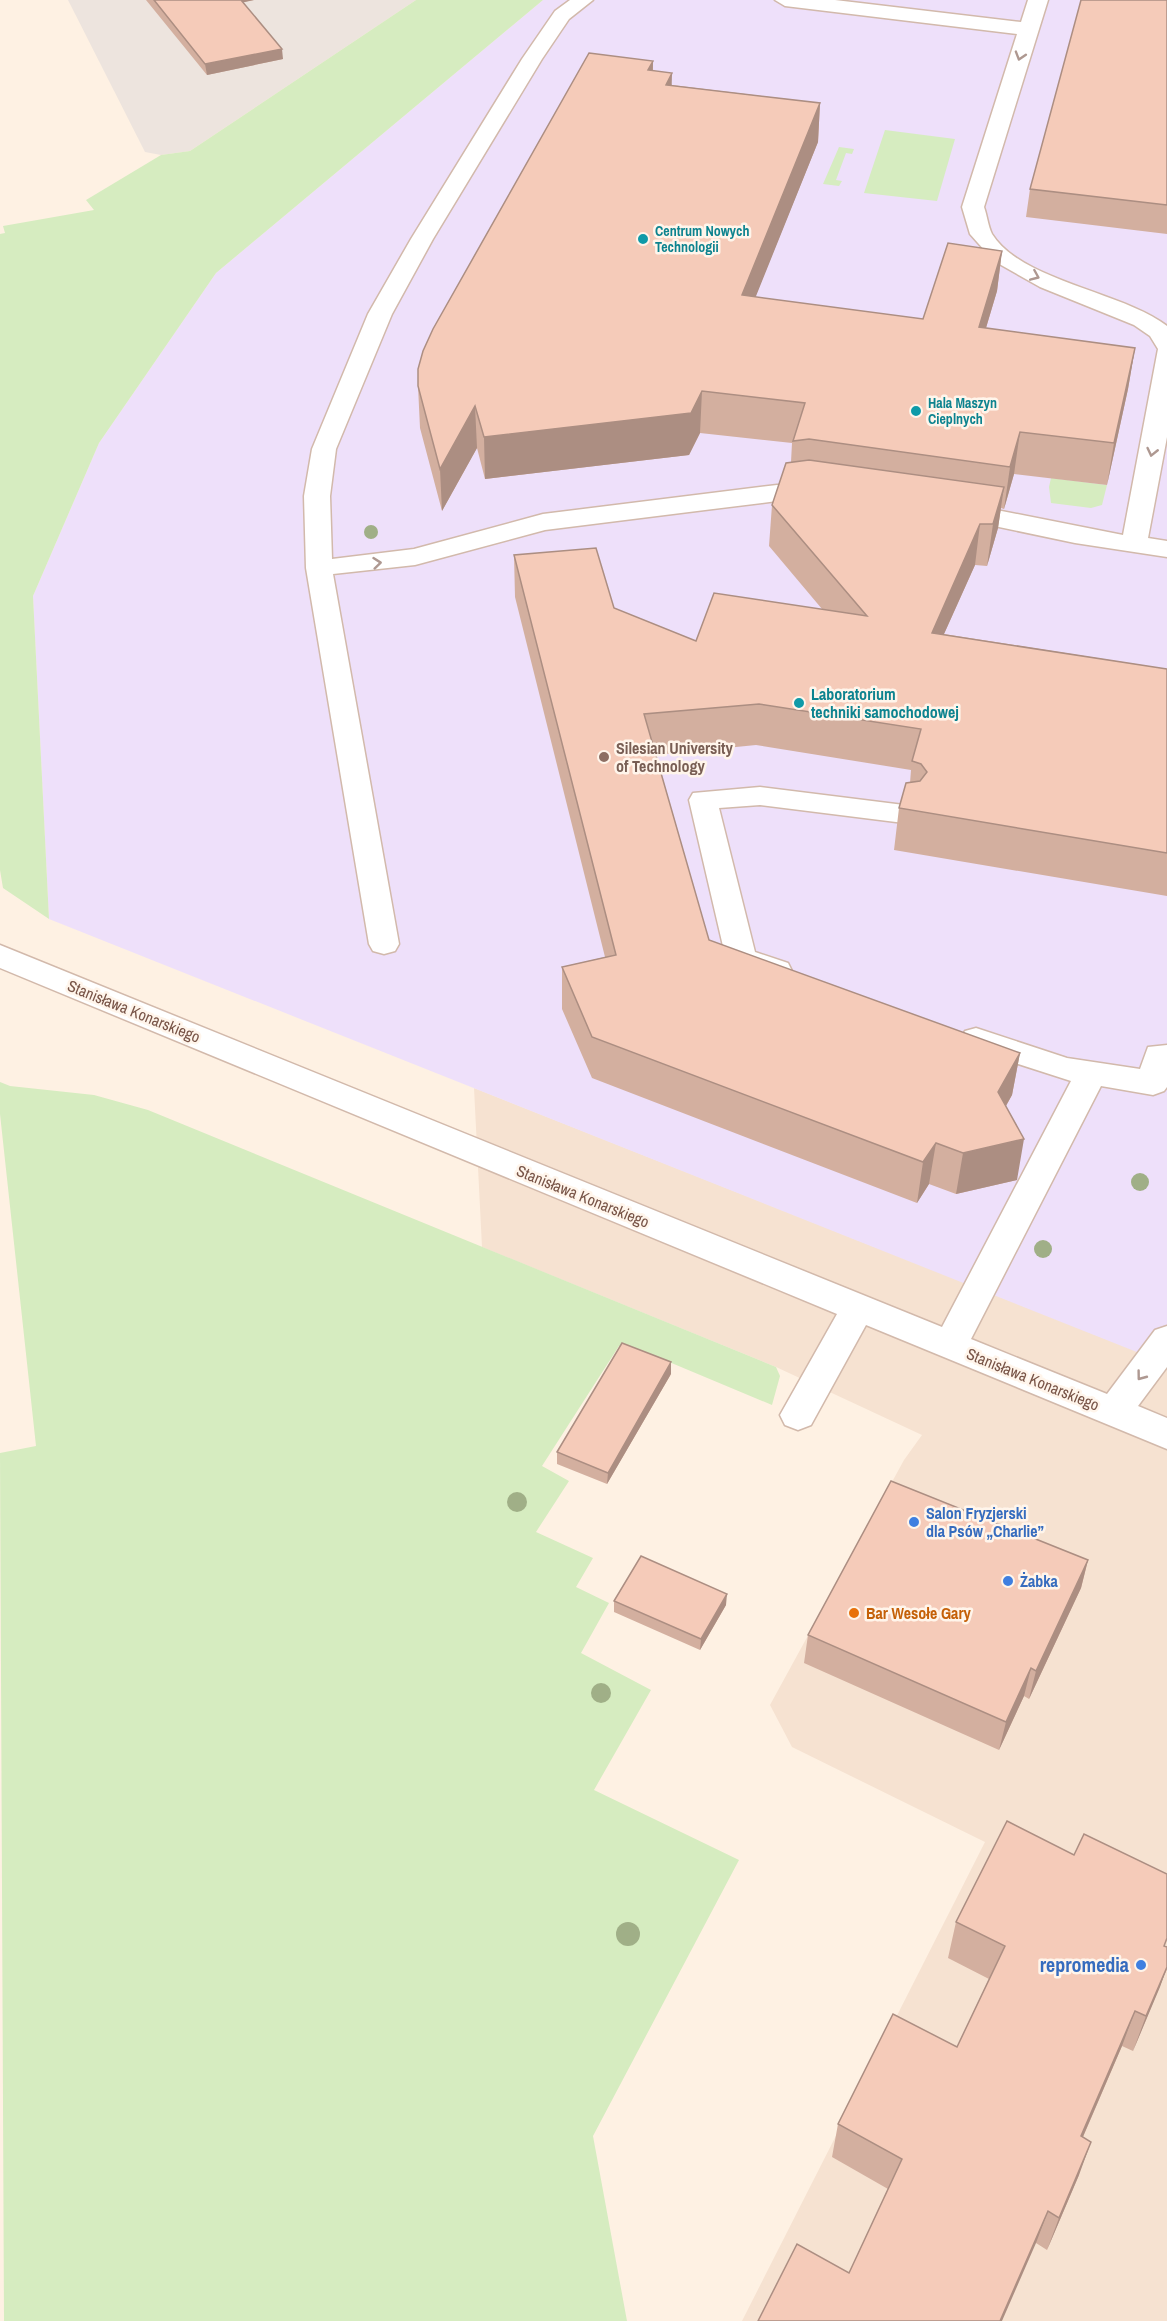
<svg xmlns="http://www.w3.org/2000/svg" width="1167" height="2321" viewBox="0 0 1167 2321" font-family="'Archivo Narrow',sans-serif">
  <rect width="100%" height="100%" fill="#fef1e3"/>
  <!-- residential -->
  <path fill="#f6e2d1" d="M474,1088L1167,1363V2321H742L985,1842L792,1747L770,1705L904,1460L922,1435L776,1367L482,1247Z"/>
  <!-- industrial -->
  <path fill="#ede4de" d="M68,0H416L190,151L161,155L145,152Z"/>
  <!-- education -->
  <path fill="#eee0fa" d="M543,0H1167V1364L49,919L33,596L99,443L216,273Z"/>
  <!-- green -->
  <path fill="#d6ecc0" d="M416,0H543L216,273L99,443L33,596L49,919L3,888L0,870V234L5,233L3,226L94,210L86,200L161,155L190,151Z
    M885,130L955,139L937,201L864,193Z
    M839,147L854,149L852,154L846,153L836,180L842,181L839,186L823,184Z
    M1051,478L1107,485L1102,505L1091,508L1051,503L1049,487Z
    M0,1082L10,1086L94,1095L148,1110L776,1367L780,1376L772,1405L650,1354L619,1346L542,1466L569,1481L536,1532L593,1558L576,1587L609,1603L581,1653L651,1690L594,1790L739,1860L593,2136L627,2321H4L0,1453L36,1446L0,1114Z"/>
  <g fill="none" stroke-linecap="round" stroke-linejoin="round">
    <!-- minor casing -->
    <g stroke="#d2b9ab" stroke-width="3">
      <path id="minor" d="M570,0H593L569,19L542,59L433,239L392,314L336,449L330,496L332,559L414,549L543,514L777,485L828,487L832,492L828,497L777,501L545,530L415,565L333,574L399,944L395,951L384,954L373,951L369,944L306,568L304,496L312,449L368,314L411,239L522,59L555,11Z
        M775,0H835L1021,22L1028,0H1048L984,207C987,215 988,226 992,234C1021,281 1123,292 1167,326V437L1148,538L1167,541V557L1075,543L956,518L947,515L943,510L947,505L956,502L1123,535L1158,349L1150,336L1134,325L1040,287L994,261L970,234L962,207L1017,34L785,6Z
        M760,787L904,805L914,807L919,814L914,821L904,823L760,805L719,808L755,952L788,963L792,971L788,979L777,982L730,966L726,959L689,800L693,793Z
        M0,945L942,1327L1071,1081L965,1047L960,1039L965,1031L976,1028L1067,1058L1140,1069L1148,1047L1167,1045V1087L1164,1091L1153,1095L1101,1086L971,1339L1107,1394L1155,1330L1167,1326V1367L1138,1406L1167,1418V1449L866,1325L811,1425L798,1430L785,1425L780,1415L837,1314L0,968Z"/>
    </g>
    <!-- minor -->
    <use href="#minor" fill="#fff" fill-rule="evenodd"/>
  </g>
  <!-- trees -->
  <g fill="#a0af87">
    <circle cx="371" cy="532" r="7"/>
    <circle cx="1140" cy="1182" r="9"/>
    <circle cx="1043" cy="1249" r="9"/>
    <circle cx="517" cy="1502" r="10"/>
    <circle cx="601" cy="1693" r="10"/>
    <circle cx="628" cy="1934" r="12"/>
  </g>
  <!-- wall -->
  <path fill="#d3af9f" d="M146,0H254L243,2L283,59L207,75Z
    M1167,0V234L1026,217L1030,189Z
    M653,61V71L672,85L820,103L818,142L755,297L923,319L1002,251L997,291L986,328L1135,348L1128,389L1107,485L1014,474L1004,509L1001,508L998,528L987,566L975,565L944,634L1167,669V896L894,850L899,808L910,783L911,770L756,745L656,755L709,940L1020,1053L1012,1095L1006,1106L1017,1180L956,1194L929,1184L917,1203L592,1078L562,1009V967L605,957L515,597L514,555L614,608L696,641L822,609L769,546L772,505L791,462L792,443L700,433L689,455L485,479L477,448L442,511L420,428L418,386Z
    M671,1374L607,1484L557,1464V1452Z
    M1088,1560L1081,1588L1029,1699L1024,1696L999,1750L804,1663L808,1635Z
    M614,1601L726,1605L700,1650L614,1612Z
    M956,1922L1165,1947H1167V1969L1133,2051L1122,2046L1083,2137L1079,2175L1047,2250L1036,2243L849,2273L888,2189L832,2157L838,2124L957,2047L989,1979L948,1958Z"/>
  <!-- shaded-wall -->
  <path fill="#ac8e82" d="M235,0H254L236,4Z
    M282,49L283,59L207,75L205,64Z
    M653,61L652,100L648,70Z
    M672,73L671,112L666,85Z
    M820,103L818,142L740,336L742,295Z
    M1002,251L997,291L974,368L979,327Z
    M1135,348L1128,389L1107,485L1114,443Z
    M702,391L700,433L689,455L485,479L484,437Z
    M475,406L477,448L442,511L440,469Z
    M1020,432L1014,474L1004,509L1010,467Z
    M1004,487L998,528L987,566L993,524Z
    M980,524L975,565L926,674L932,633Z
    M1020,1053L1012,1095L990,1134L998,1092Z
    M1024,1139L1017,1180L956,1194L963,1153Z
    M936,1143L929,1184L917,1203L923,1162Z
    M671,1362V1374L607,1484L608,1473Z
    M1088,1560L1081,1588L1029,1699L1036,1671Z
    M727,1594L726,1605L700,1650L701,1639Z
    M1031,1668L1024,1696L999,1750L1006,1722Z
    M1167,1967L1160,1987L1133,2051L1146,2016Z
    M1135,2011L1122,2046L1069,2169L1081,2136Z
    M1091,2142L1079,2175L1047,2250L1059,2218Z
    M1048,2211L1036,2243L1002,2321H1000Z"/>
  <!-- building -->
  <path fill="#f5cbb9" stroke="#ac8e82" stroke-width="1.5" d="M154,0H241L282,49L205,64Z
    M1081,0H1167V205L1030,189Z
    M589,53L653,61L648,70L672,73L666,85L820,103L742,295L923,319L948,243L1002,251L979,327L1135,348L1114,443L1020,432L1010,467L809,439L793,441L805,403L702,391L691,413L484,437L475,406L440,469L418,386V369L423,351L433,329Z
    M809,460L1004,487L993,524H980L932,633L1167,669V853L899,808L906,783L920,781L927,772L921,764L912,761L921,729L759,704L644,714L709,940L1020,1053L998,1092L1024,1139L963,1153L936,1143L923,1162L592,1037L562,967L616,955L514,555L596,548L614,608L696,641L714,593L867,616L772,505L786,463Z
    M622,1343L671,1362L608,1473L557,1452Z
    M891,1481L1088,1560L1036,1671L1031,1668L1006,1722L808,1635Z
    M641,1556L727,1594L701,1639L614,1601Z
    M1007,1821L1074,1855L1084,1834L1167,1874V1938L1164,1946L1167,1947V1967L1146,2016L1135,2011L1081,2136L1091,2142L1059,2218L1048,2211L1000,2321H758L797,2244L849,2273L902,2159L838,2124L893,2014L957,2047L1005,1946L956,1922Z"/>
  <!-- one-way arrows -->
  <defs><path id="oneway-chevron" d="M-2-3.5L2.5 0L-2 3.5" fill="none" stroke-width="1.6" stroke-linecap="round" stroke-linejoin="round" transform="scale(1.5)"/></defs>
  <g stroke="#ae9891">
    <use href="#oneway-chevron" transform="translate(1020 56) rotate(107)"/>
    <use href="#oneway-chevron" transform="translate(1035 276) rotate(23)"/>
    <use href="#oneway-chevron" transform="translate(1152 452) rotate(103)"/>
    <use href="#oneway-chevron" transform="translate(377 563) rotate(-6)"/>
    <use href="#oneway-chevron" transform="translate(1141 1376) rotate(127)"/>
  </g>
  <!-- markers -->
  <g fill="#0f9aa8" stroke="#fff5eb" stroke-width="2">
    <circle cx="643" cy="239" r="6"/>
    <circle cx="916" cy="411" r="6"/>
    <circle cx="799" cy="703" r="6"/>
  </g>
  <circle fill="#8d6e63" stroke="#fff5eb" stroke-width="2" cx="604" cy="757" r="6"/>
  <g fill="#3f7fe0" stroke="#fff5eb" stroke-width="2">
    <circle cx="914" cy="1522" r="6"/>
    <circle cx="1008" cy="1581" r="6"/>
    <circle cx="1141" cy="1965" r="6"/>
  </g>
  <circle fill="#e8710a" stroke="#fff5eb" stroke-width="2" cx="854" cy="1613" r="6"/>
  <g text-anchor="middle" stroke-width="5" stroke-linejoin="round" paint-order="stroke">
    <!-- far-culture labels -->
    <g font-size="14" font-weight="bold" fill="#0d838f" stroke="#fff5eb" text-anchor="start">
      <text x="655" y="236">Centrum Nowych<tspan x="655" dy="16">Technologii</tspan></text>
      <text x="928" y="408">Hala Maszyn<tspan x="928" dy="16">Cieplnych</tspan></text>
    </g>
    <!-- culture labels -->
    <g font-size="16" font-weight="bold" fill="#0d838f" stroke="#fff5eb" text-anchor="start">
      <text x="811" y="700">Laboratorium<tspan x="811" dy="18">techniki samochodowej</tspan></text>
    </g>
    <!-- education labels -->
    <g font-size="16" font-weight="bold" fill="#785e54" stroke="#fff5eb" text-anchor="start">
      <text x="616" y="754">Silesian University<tspan x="616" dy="18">of Technology</tspan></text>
    </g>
    <!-- street labels -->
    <g font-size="16" fill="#785447" stroke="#fff5eb">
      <text transform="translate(134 1011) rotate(22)" y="6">Stanisława Konarskiego</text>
      <text transform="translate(583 1196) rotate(22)" y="6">Stanisława Konarskiego</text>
      <text transform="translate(1033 1379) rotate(22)" y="6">Stanisława Konarskiego</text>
    </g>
    <!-- shop labels -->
    <g font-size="16" font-weight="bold" fill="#366cbe" stroke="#fff5eb" text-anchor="start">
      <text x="926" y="1519">Salon Fryzjerski<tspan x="926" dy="18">dla Psów „Charlie”</tspan></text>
      <text x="1020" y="1587">Żabka</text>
    </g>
    <!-- food labels -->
    <g font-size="16" font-weight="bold" fill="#c56008" stroke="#fff5eb" text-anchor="start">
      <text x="866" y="1619">Bar Wesołe Gary</text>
    </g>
    <!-- near-shop labels -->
    <g font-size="20" font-weight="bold" fill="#366cbe" stroke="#fff5eb" text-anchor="end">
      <text x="1129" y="1972">repromedia</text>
    </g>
  </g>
</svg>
